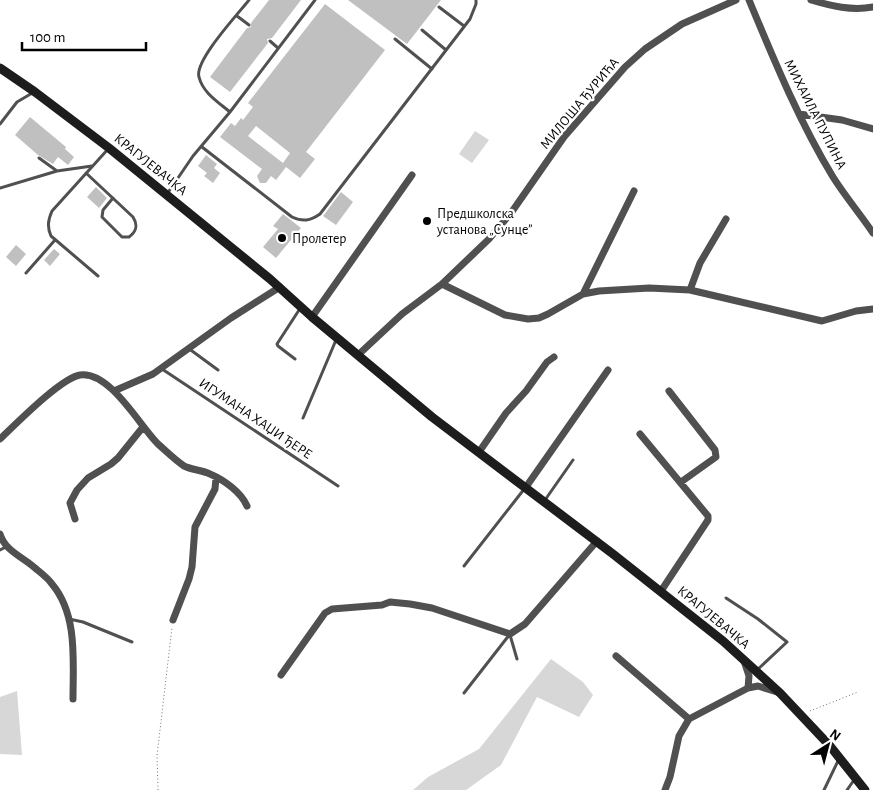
<svg xmlns="http://www.w3.org/2000/svg" width="873" height="790" viewBox="0 0 873 790" font-family="'Alegreya Sans',sans-serif">
  <rect width="100%" height="100%" fill="#fff"/>
  <!-- green -->
  <path fill="#d7d7d7" d="M475,131L489,140L472,163L459,154Z
    M551,659L583,682L593,695L579,717L537,697L501,765L466,790H413L428,777L479,749Z
    M17,691L22,755L0,754V697Z"/>
  <!-- building -->
  <path fill="#c0c0c0" fill-rule="evenodd" d="M269,0H301L272,38L267,39L268,43L230,92L210,77L247,28L251,27V23Z
    M348,0H441L407,44Z
    M325,4L385,50L306,152L315,159L300,178L286,167L276,180L271,176L266,183H260L257,176L262,169L220,137L231,123L235,126L241,118L243,120L253,107L248,103ZM256,126L290,153L283,163L248,136Z
    M30,117L66,147L65,149L74,157L68,165L58,157L53,164L38,155L15,135Z
    M206,155L217,164L214,168L220,173L213,183L204,176L207,173L198,166Z
    M96,187L107,198L99,208L87,197Z
    M341,192L353,202L336,225L323,216Z
    M283,214L301,228L276,258L263,247L278,229L273,226Z
    M16,245L26,254L16,266L6,257Z
    M54,249L60,254L50,266L44,260Z"/>
  <g fill="none" stroke-linecap="round" stroke-linejoin="round">
    <!-- path -->
    <path stroke="#727272" stroke-width="1" stroke-dasharray="1 2.5" stroke-linecap="butt" d="M810,711L858,692
      M158,790L157,756L172,627"/>
    <!-- lane -->
    <path stroke="#505050" stroke-width="3" d="M439,7L464,26
      M237,16L249,25
      M422,30L446,50
      M395,39L432,69
      M270,41L278,48
      M230,112C218,102 203,93 199,77C194,61 238,14 249,0
      M0,124L17,102L34,92
      M202,147L292,217C303,222 310,221 320,214L470,19L476,4V0
      M39,158L57,171
      M86,173L133,217C138,225 137,231 129,237H122L102,217L103,210L113,198
      M0,188L57,171L92,166
      M167,194L193,156L230,112L315,0
      M26,273L55,240
      M98,276L51,236C47,227 48,220 52,211L109,148
      M188,348L218,370
      M295,359L278,346L277,344L301,307
      M162,369L338,486
      M303,418L336,340
      M545,500L573,460
      M0,550L6,547
      M464,566L525,488
      M726,598L758,619L787,642L757,670
      M69,619L83,622L132,642
      M510,635L517,659
      M464,693L510,634
      M824,790L838,761
      M847,790L854,780"/>
    <!-- street -->
    <path stroke="#505050" stroke-width="7" d="M749,0C774,60 799,121 833,177C845,196 860,214 873,233
      M811,0C831,6 852,11 873,7
      M799,114L842,120L873,129
      M442,284L505,315L528,319L539,318L548,314L583,294L599,291L649,288L690,290L822,321L856,311L873,309
      M690,290L700,263L726,219
      M583,294L634,191
      M312,317L412,175
      M358,355L402,314L442,284L489,239L511,213L564,137L625,67L645,49L682,24L736,0
      M114,391L153,374L231,318L280,287
      M669,391L715,450L716,457L681,482
      M640,434L708,516V520L661,591
      M0,439C16,424 61,378 80,375C110,371 139,425 158,444C166,451 175,460 184,466C192,470 202,470 210,474C224,480 241,492 247,506
      M479,452L506,413L526,391L547,362L554,357
      M526,487L608,370
      M75,519L70,503L77,490L88,478L111,464L118,458L143,427
      M0,534C5,551 23,557 35,568C41,573 48,578 52,584C78,615 73,661 73,699
      M173,620L189,579L192,567L195,527L215,489L216,478
      M616,656L689,719
      M744,661L749,676L748,688
      M281,675L325,613L332,609L382,605L390,602L410,604L432,608L510,634L525,624L597,541
      M665,790L670,777L679,736L689,719L748,688L758,686L777,692"/>
    <!-- secondary -->
    <path stroke="#1d1d1d" stroke-width="9" d="M0,68L35,92L109,148L270,279L312,317L432,417L613,554L723,641L780,693L830,746L865,790"/>
  </g>
  <!-- markers -->
  <g fill="#000" stroke="#fff" stroke-width="2">
    <circle cx="427" cy="221" r="5"/>
    <circle cx="282" cy="238" r="5"/>
  </g>
  <g text-anchor="middle" stroke-width="4.5" stroke-linejoin="round" paint-order="stroke">
    <!-- street labels -->
    <g font-size="14" fill="#000" stroke="#fff">
      <text transform="translate(579 103) rotate(-50)" y="5">МИЛОША ЂУРИЋА</text>
      <text transform="translate(816 114) rotate(63)" y="5">МИХАИЛА ПУПИНА</text>
      <text transform="translate(151 164) rotate(39)" y="5">КРАГУЈЕВАЧКА</text>
      <text transform="translate(256 418) rotate(34)" y="5">ИГУМАНА ХАЏИ ЂЕРЕ</text>
      <text transform="translate(714 617) rotate(40)" y="5">КРАГУЈЕВАЧКА</text>
    </g>
    <!-- poi labels -->
    <g font-size="14" fill="#000" stroke="#fff" text-anchor="start">
      <text x="437" y="218">Предшколска<tspan x="437" dy="16">установа „Сунце”</tspan></text>
      <text x="292" y="243">Пролетер</text>
    </g>
  </g>
  <!-- north arrow -->
  <g transform="translate(828 745) rotate(36)" stroke="#ffffff" stroke-width="4" paint-order="stroke">
  <path d="M0-4L9 19L0 12L-9 19Z" fill="#000000"/>
  <text y="-8" font-size="14" font-weight="bold" text-anchor="middle" fill="#000000">N</text>
  </g>
  <!-- scale -->
  <path d="M22 42v8h124v-8" fill="none" stroke="#000000" stroke-width="2.5"/>
  <text x="30" y="42" font-size="15" fill="#000000" stroke="#ffffff" stroke-width="4" paint-order="stroke">100 m</text>
</svg>
